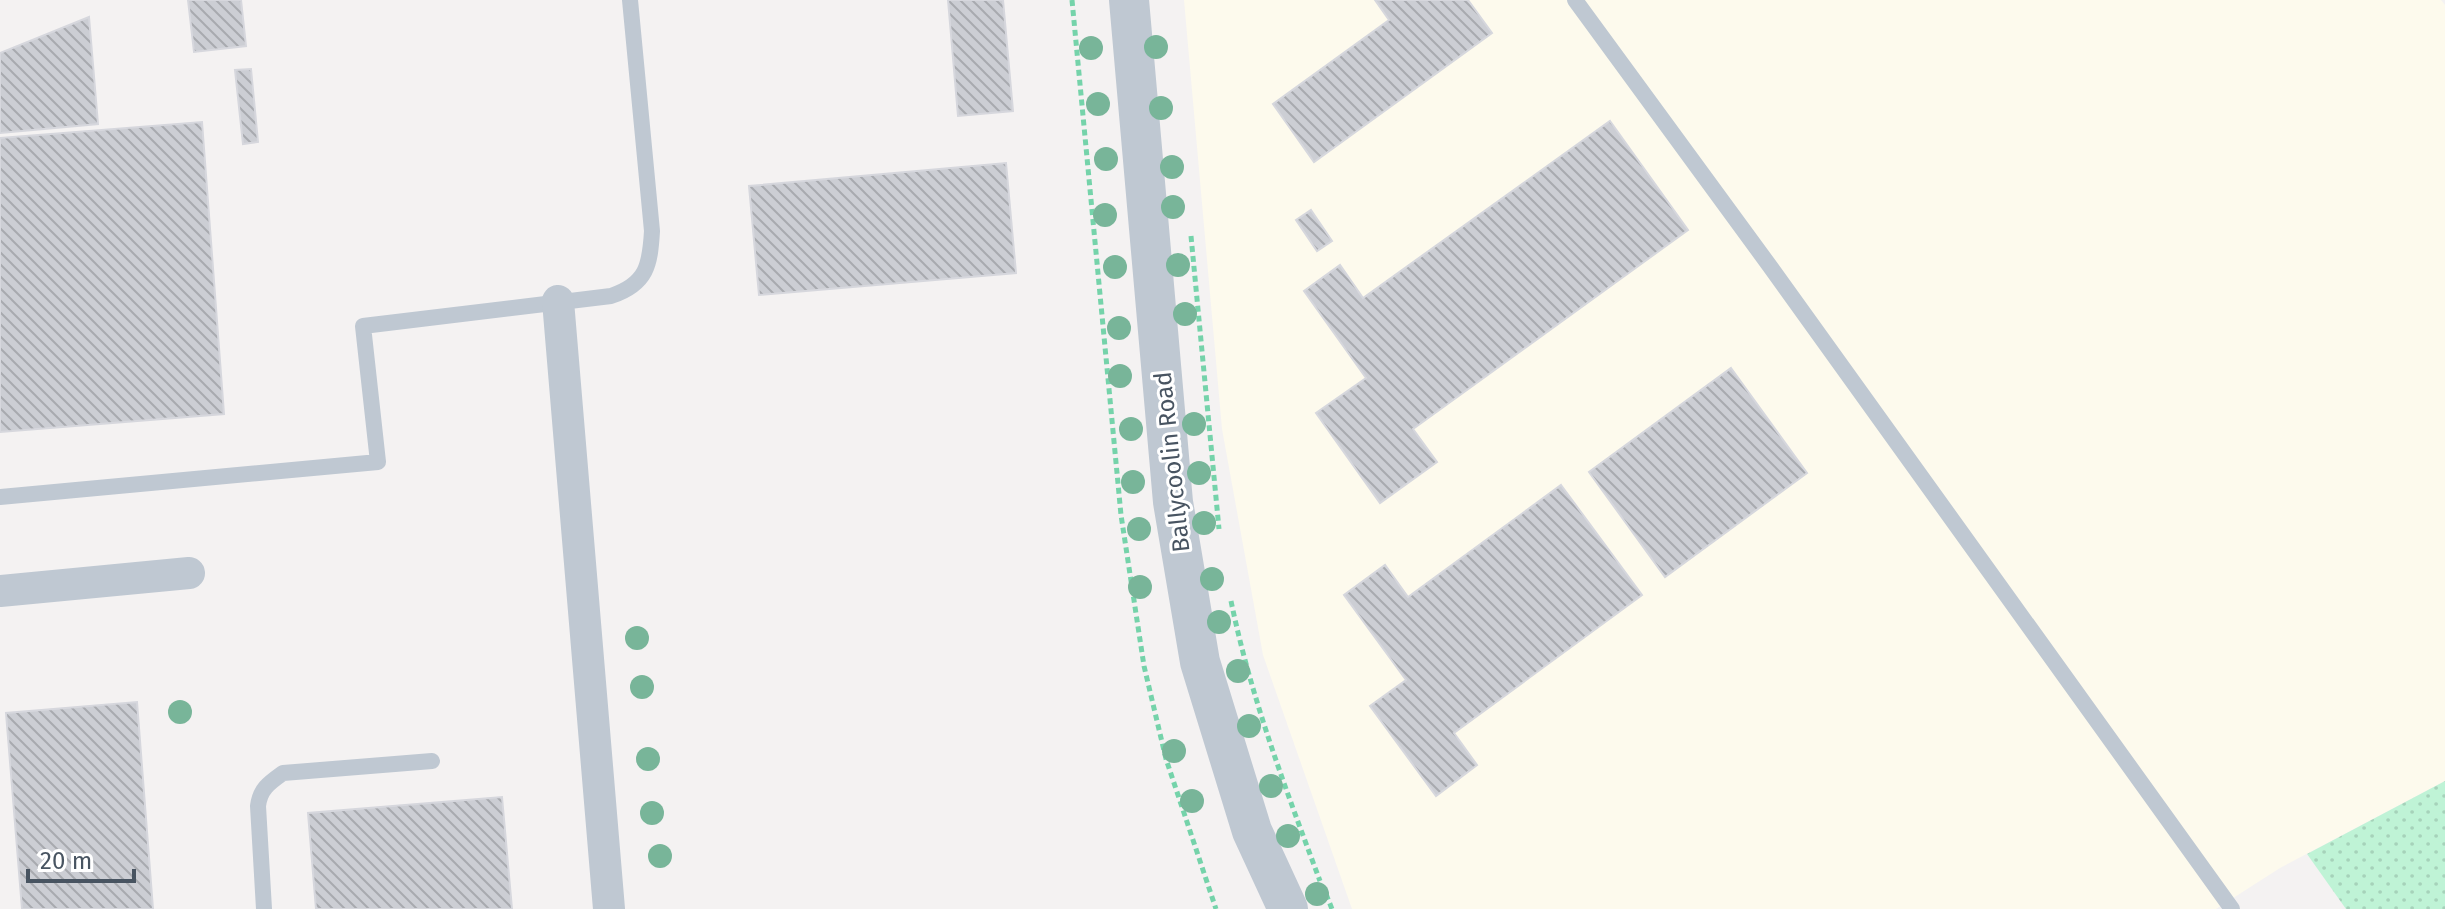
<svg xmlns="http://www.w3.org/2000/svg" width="2445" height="909" viewBox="0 0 2445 909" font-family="'Fira Sans',sans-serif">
  <defs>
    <pattern id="grass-dots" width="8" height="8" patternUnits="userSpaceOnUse" patternTransform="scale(2)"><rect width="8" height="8" fill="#bff3d6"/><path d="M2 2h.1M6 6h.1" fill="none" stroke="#a6d2ba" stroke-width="1.8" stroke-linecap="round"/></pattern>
    <pattern id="building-back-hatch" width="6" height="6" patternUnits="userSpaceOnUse" patternTransform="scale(2)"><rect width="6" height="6" fill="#ccced4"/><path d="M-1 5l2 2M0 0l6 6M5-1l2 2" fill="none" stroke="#a8aaaf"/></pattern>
  </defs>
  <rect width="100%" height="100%" fill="#f4f2f2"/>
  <!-- commercial -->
  <path fill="#fdfaed" d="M1184,0H2441L2445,5V781L2280,868L2216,909H1352L1263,655L1222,429Z"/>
  <!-- grass -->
  <path fill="url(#grass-dots)" d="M2445,781V909H2346L2307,854Z"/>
  <!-- building -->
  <path fill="url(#building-back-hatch)" stroke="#d6d7dd" stroke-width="2" d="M188,0H241L246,46L194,52Z
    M948,0H1003L1013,111L958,116Z
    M1375,0H1468L1492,33L1314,162L1273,104L1389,20Z
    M89,17L98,124L0,133V53Z
    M251,69L258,142L243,144L235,70Z
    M1610,121L1688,230L1413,429L1437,462L1380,503L1316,413L1366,378L1304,291L1340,265L1363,298Z
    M202,122L224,414L0,432V138Z
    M1006,163L1016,273L759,295L749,186Z
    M1311,210L1332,241L1317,251L1296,220Z
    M1731,368L1807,473L1665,577L1589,472Z
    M1561,485L1642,595L1454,733L1477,765L1436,796L1370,706L1406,680L1344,595L1385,565L1408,597Z
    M137,702L153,909H22L6,713Z
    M502,797L512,909H316L308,813Z"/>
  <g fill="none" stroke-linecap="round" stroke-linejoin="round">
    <!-- path -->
    <path stroke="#75d3aa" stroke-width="5" stroke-dasharray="6 4" stroke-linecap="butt" d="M1072,0L1121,515L1144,666L1166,759L1216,909
      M1191,236L1219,529
      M1231,601C1251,698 1286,790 1320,881
      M1326,894L1332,909"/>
    <!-- service -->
    <path stroke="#bfc8d2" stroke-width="16" d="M1575,0L1769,265L2232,909
      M0,497L378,462L363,326L611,296C647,284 650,265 652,231L630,0
      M264,909L258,806C260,789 269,783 283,773L432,761"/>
    <!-- minor -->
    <path stroke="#bfc8d2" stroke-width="32" d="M558,301L609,909
      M0,591L189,573"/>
    <!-- tertiary -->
    <path stroke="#bfc8d2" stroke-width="40" d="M1129,0L1173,502L1200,662L1252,831L1288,909"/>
  </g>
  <!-- trees -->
  <g fill="#78b599">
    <circle cx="1156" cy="47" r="12"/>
    <circle cx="1091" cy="48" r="12"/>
    <circle cx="1098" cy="104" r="12"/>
    <circle cx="1161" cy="108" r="12"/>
    <circle cx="1106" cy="159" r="12"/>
    <circle cx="1172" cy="167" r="12"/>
    <circle cx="1173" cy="207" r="12"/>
    <circle cx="1105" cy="215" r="12"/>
    <circle cx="1178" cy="265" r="12"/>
    <circle cx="1115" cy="267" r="12"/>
    <circle cx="1185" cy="314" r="12"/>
    <circle cx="1119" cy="328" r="12"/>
    <circle cx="1120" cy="376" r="12"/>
    <circle cx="1194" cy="424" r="12"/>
    <circle cx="1131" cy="429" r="12"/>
    <circle cx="1199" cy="473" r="12"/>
    <circle cx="1133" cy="482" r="12"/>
    <circle cx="1204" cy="523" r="12"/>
    <circle cx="1139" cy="529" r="12"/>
    <circle cx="1212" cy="579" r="12"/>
    <circle cx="1140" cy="587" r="12"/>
    <circle cx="1219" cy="622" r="12"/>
    <circle cx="637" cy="638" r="12"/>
    <circle cx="1238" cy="671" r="12"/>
    <circle cx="642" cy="687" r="12"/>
    <circle cx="180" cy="712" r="12"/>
    <circle cx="1249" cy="726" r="12"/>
    <circle cx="1174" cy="751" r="12"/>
    <circle cx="648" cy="759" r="12"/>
    <circle cx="1271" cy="786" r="12"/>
    <circle cx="1192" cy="801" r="12"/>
    <circle cx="652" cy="813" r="12"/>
    <circle cx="1288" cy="836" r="12"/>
    <circle cx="660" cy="856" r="12"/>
    <circle cx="1317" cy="894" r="12"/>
  </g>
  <g text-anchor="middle" stroke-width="6" stroke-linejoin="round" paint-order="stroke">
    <!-- street labels -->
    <g font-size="24" fill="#485461" stroke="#fff">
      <text transform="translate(1172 462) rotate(-96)" y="8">Ballycoolin Road</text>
    </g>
  </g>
  <!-- scale -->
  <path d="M28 869v12h106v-12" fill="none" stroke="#485461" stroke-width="4"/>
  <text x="40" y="869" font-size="24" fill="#485461" stroke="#ffffff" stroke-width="6" paint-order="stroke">20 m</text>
</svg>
